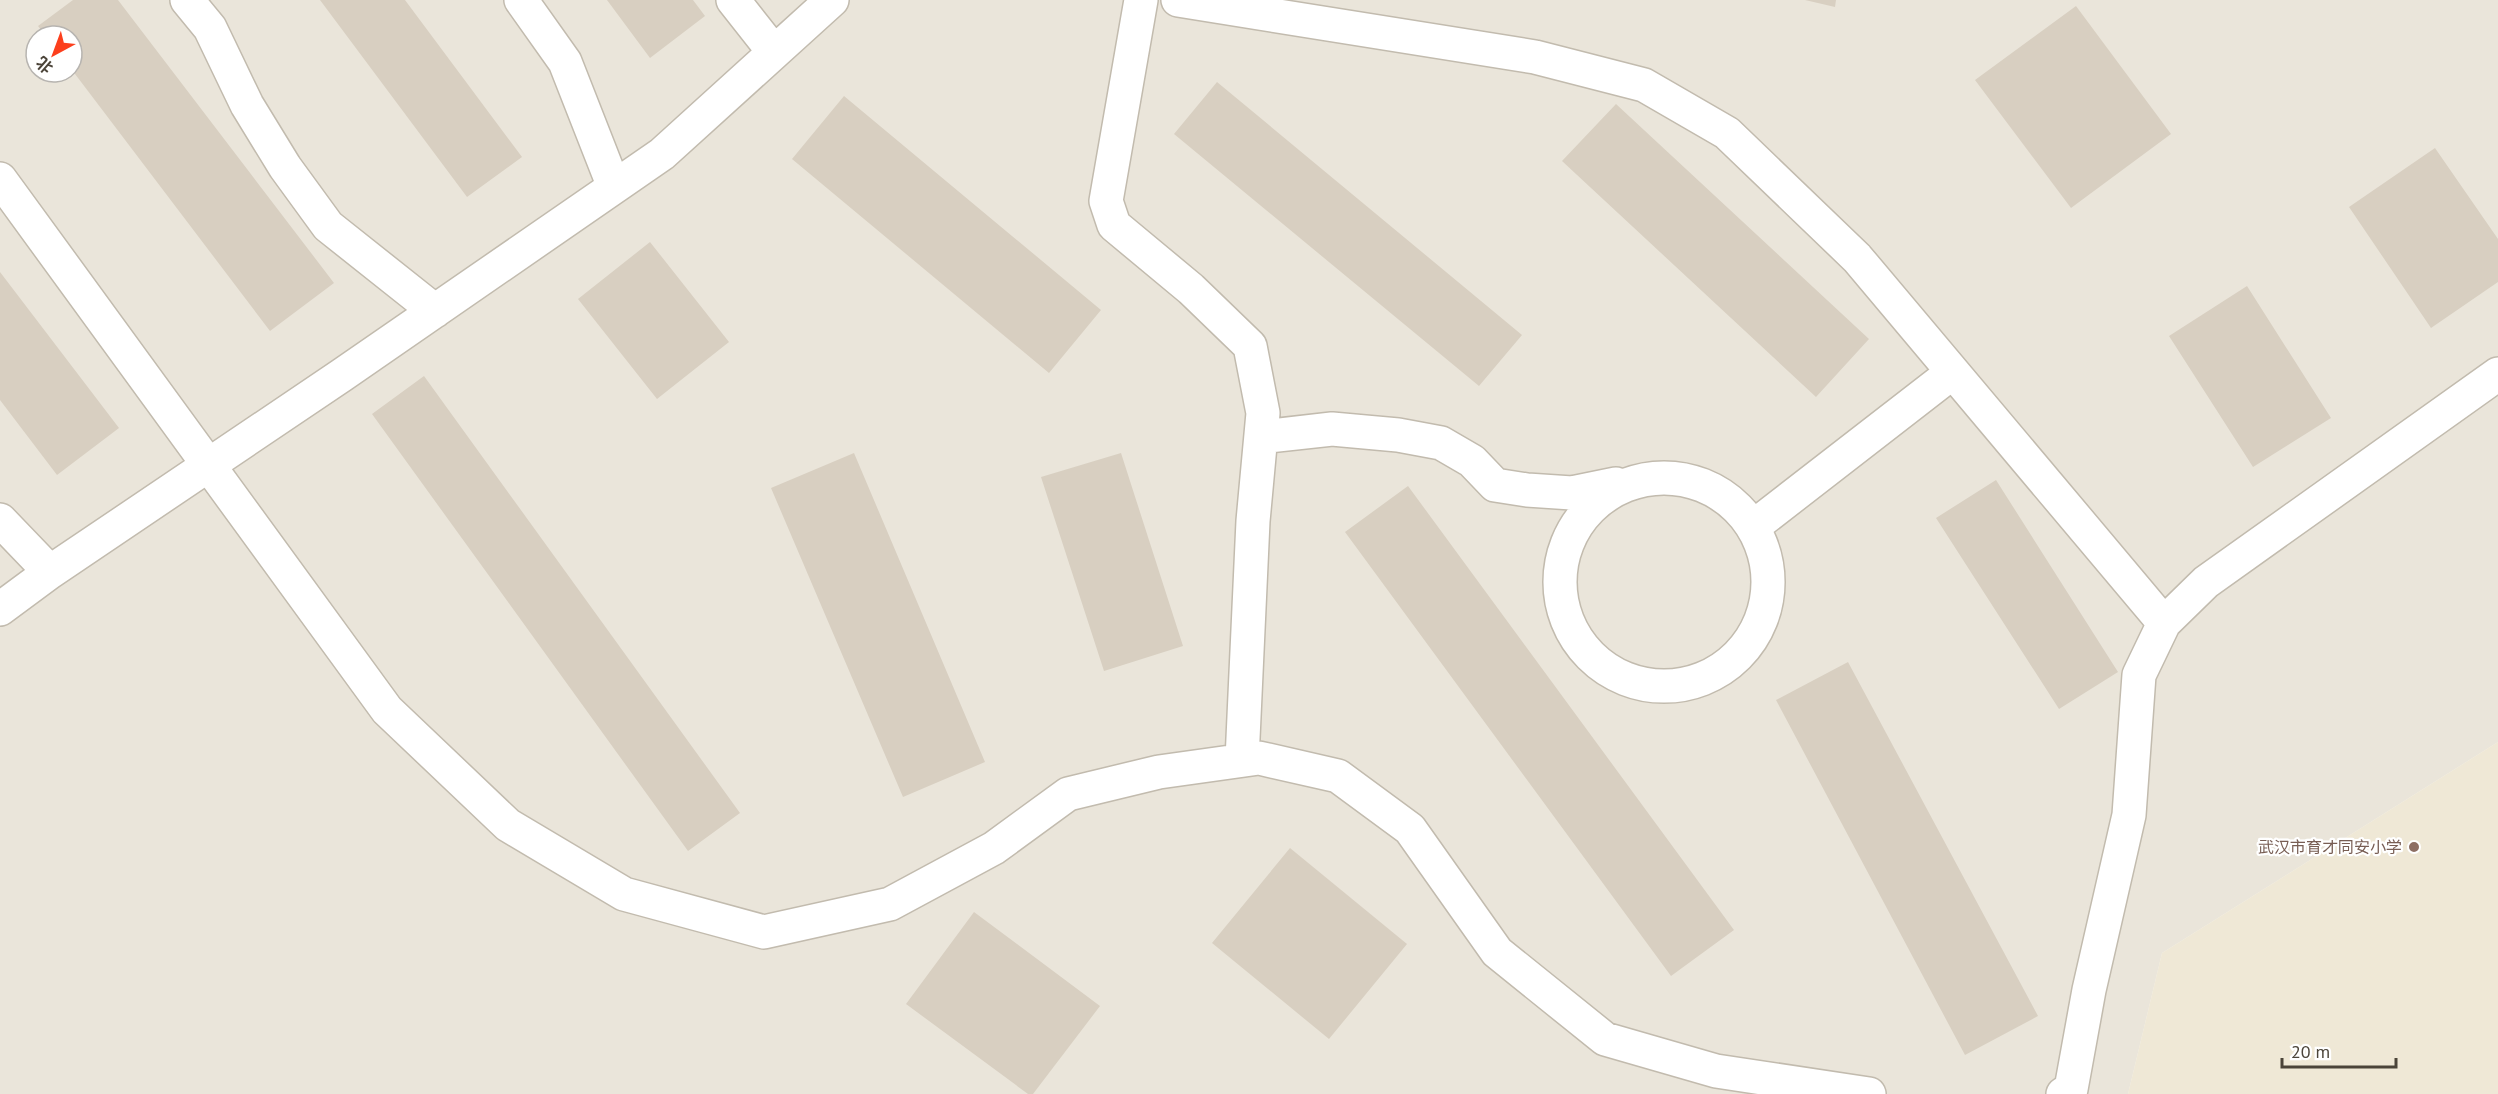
<svg xmlns="http://www.w3.org/2000/svg" width="2498" height="1094" viewBox="0 0 2498 1094" font-family="'PT Sans','Noto Sans SC',sans-serif">
  <rect width="100%" height="100%" fill="#f6f3ec"/>
  <!-- residential -->
  <path fill="#eae5da" fill-rule="evenodd" d="M0,0H2498V742L2162,953L2128,1094H0ZM36,36H72V72H36Z"/>
  <!-- education -->
  <path fill="#efe8d6" d="M2498,742V1094H2128L2162,953Z"/>
  <!-- building -->
  <path fill="#d8cfc1" d="M73,0H118L334,283L270,331L72,70V36H46L38,26Z
    M320,0H405L522,157L467,197Z
    M607,0H693L705,16L650,58Z
    M1805,0H1836L1835,7Z
    M2076,6L2171,134L2071,208L1975,80Z
    M1217,82L1522,335L1479,386L1174,134Z
    M844,96L1101,310L1049,373L792,159Z
    M1616,104L1869,339L1816,397L1562,161Z
    M2435,148L2498,239V282L2431,328L2349,207Z
    M650,242L729,342L657,399L578,299Z
    M0,272L119,428L57,475L0,400Z
    M2247,286L2331,418L2253,467L2169,336Z
    M424,376L740,813L688,851L372,414Z
    M854,453L985,762L903,797L771,488Z
    M1121,453L1183,646L1104,671L1041,477Z
    M1996,480L2118,672L2059,709L1936,518Z
    M1408,486L1734,930L1671,976L1345,532Z
    M1848,662L2038,1016L1965,1055L1776,700Z
    M1290,848L1407,944L1329,1039L1212,943Z
    M974,912L1100,1006L1033,1094H1028L906,1004Z"/>
  <g fill="none" stroke-linecap="round" stroke-linejoin="round">
    <!-- minor casing -->
    <g stroke="#c2bbae" stroke-width="36">
      <path id="minor" d="M187,0L210,28L247,105L285,167L328,226L435,311
        M521,0L565,62L614,187
        M733,0L774,52
        M1141,0L1106,201L1114,225L1191,289L1250,346L1263,413L1253,521L1242,760
        M1178,0L1535,57L1644,85L1727,133L1857,258L2164,623
        M0,179L387,710L508,825L624,894L764,932L890,904L994,848L1068,794L1159,772L1259,758L1338,776L1410,829L1497,952L1605,1039L1716,1071L1869,1094
        M1261,437L1332,429L1398,435L1441,443L1472,461L1495,485L1527,490L1572,493L1616,484
        M1560 582a104 104 0 1 1 208 0a104 104 0 1 1-208 0Z
        M0,520L50,572
        M1753,527L1953,372
        M0,609L50,572L342,375L662,154L832,0
        M2063,1094L2071,1089L2089,990L2129,815L2139,675L2164,623L2206,582L2498,374"/>
    </g>
    <!-- minor -->
    <use href="#minor" stroke="#fff" stroke-width="33"/>
  </g>
  <!-- markers -->
  <circle fill="#8d6e63" stroke="#fff" stroke-width="2" cx="2414" cy="847" r="6"/>
  <g text-anchor="middle" stroke-width="4.5" stroke-linejoin="round" paint-order="stroke">
    <!-- education labels -->
    <g font-size="16" fill="#785e54" stroke="#fff" text-anchor="end">
      <text x="2402" y="853">武汉市育才同安小学</text>
    </g>
  </g>
  <!-- north arrow -->
  <g transform="translate(54 54) rotate(221)"><circle r="28" fill="#ffffff" stroke="#b7b4b0" stroke-width="1.5"/>
  <path d="M0-4.5L10 22L0 15L-10 22Z" fill="#fc3f1d"/>
  <text y="-9" font-size="16" font-weight="bold" text-anchor="middle" fill="#4b4439">北</text>
  </g>
  <!-- scale -->
  <path d="M2282 1058v9h114v-9" fill="none" stroke="#4b4439" stroke-width="3"/>
  <text x="2291" y="1058" font-size="18" fill="#4b4439" stroke="#ffffff" stroke-width="4.5" paint-order="stroke">20 m</text>
</svg>
